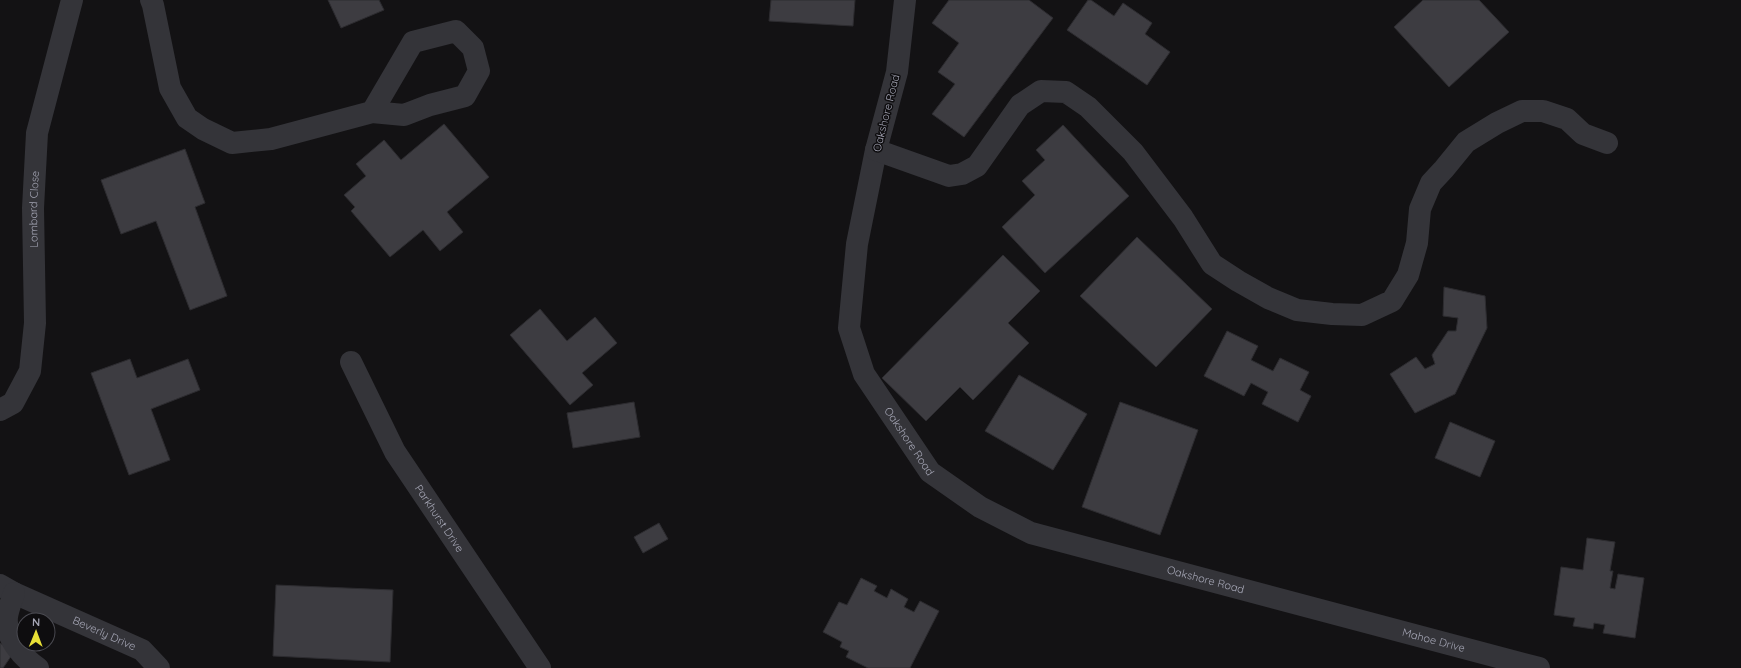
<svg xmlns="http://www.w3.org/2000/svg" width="1741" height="668" viewBox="0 0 1741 668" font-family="Quicksand,sans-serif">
  <rect width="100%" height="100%" fill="#131214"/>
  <!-- building -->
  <path fill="#3d3c41" stroke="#2d2c30" d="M328,0H379L384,10L341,28Z
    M771,0H855L853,26L769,21Z
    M949,0H1029L1053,18L964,137L932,114L955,84L938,72L959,43L932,23Z
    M1088,0H1091L1114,16L1123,3L1152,23L1145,34L1170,52L1147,85L1067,30Z
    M1423,0H1479L1509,32L1449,87L1394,27Z
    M444,124L489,177L447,212L463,232L440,251L423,230L390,257L351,211L355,207L344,195L366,176L356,164L384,140L401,160Z
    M1063,125L1129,196L1045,273L1002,227L1035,195L1022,181L1045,160L1036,150Z
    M185,149L205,203L195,207L227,296L190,310L156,221L121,234L101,180Z
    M1137,237L1212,309L1156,367L1080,296Z
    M1003,255L1040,291L1008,323L1029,343L973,400L960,387L926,421L882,378Z
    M1444,287L1485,296L1487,328L1455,394L1415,413L1390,374L1416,357L1425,369L1435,364L1432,355L1448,331H1456L1458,318L1443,316Z
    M540,309L567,341L595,317L617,343L582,373L593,385L570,405L510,335Z
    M1227,331L1258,346L1251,360L1273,371L1280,358L1309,372L1300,390L1311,396L1298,422L1262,404L1268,392L1251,383L1244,396L1204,376Z
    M130,359L137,378L188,359L200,390L151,409L170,460L129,475L91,373Z
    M1019,375L1087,414L1053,470L985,431Z
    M634,402L640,437L573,448L567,413Z
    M1120,402L1198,430L1160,535L1082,507Z
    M1450,422L1495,441L1480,477L1435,458Z
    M659,523L668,539L643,553L634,537Z
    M1587,538L1615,542L1610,571H1613L1610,588L1615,589L1618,574L1644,578L1635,638L1603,633L1605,625L1594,623L1593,629L1573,626L1575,618L1554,615L1561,567L1583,570Z
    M861,578L877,586L874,591L887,598L891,589L908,599L904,607L914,612L920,601L939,611L910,668H868L846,657L849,651L840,647L842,642L823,632L839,602L847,605Z
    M276,585L393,590L390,662L273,656Z
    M0,643L14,652L3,668H0Z"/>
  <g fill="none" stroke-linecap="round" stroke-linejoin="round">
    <!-- minor -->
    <g stroke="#343439" stroke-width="22">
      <path d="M151,0L153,5L170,88L187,118L203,129L232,143L271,139L372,112L413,42L456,31L473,48L479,71L465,96L430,105L404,115L372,112"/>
      <path id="s1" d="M905,0L897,72L876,150L857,244L849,328L864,374L930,472L980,507L1031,533L1539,668"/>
      <path d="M876,150L949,176L962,174L977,166L1020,105L1041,91L1066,92L1088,107L1133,152L1183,218L1212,264L1238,281L1268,298L1297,310L1332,314L1362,315L1392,301L1408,275L1417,243L1420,209L1431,183L1444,169L1466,142L1497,123L1522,111H1543L1567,119L1583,134L1607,143"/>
      <path id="s2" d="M351,362L395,452L540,668"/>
      <path id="s3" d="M0,410L13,403L30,371L35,323L33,208L37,133L72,0"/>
      <path id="s4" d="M0,585L14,593L142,650L159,668"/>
      <path d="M14,593C12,600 8,609 7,617C5,638 22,657 38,668"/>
    </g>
  </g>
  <g text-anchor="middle" stroke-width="3" stroke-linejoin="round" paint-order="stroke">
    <!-- street labels -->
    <g font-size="11" fill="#a4a5b4" stroke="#0e0d0f">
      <text transform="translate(886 113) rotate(-76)" y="4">Oakshore Road</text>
      <text dy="4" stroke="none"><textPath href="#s3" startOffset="213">Lombard Close</textPath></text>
      <text dy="4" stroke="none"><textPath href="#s1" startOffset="463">Oakshore Road</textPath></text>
      <text dy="4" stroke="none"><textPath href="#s2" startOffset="180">Parkhurst Drive</textPath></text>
      <text dy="4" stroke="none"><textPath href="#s1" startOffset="799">Oakshore Road</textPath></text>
      <text dy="4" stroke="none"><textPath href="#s4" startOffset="115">Beverly Drive</textPath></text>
      <text dy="4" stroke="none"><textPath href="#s1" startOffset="1035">Mahoe Drive</textPath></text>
    </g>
  </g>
  <!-- north arrow -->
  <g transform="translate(36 632) rotate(1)"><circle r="19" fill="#0e0d0f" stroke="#4a4a51"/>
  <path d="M0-3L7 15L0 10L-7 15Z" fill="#e8df36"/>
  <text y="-6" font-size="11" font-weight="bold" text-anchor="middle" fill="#a4a5b4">N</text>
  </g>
</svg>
